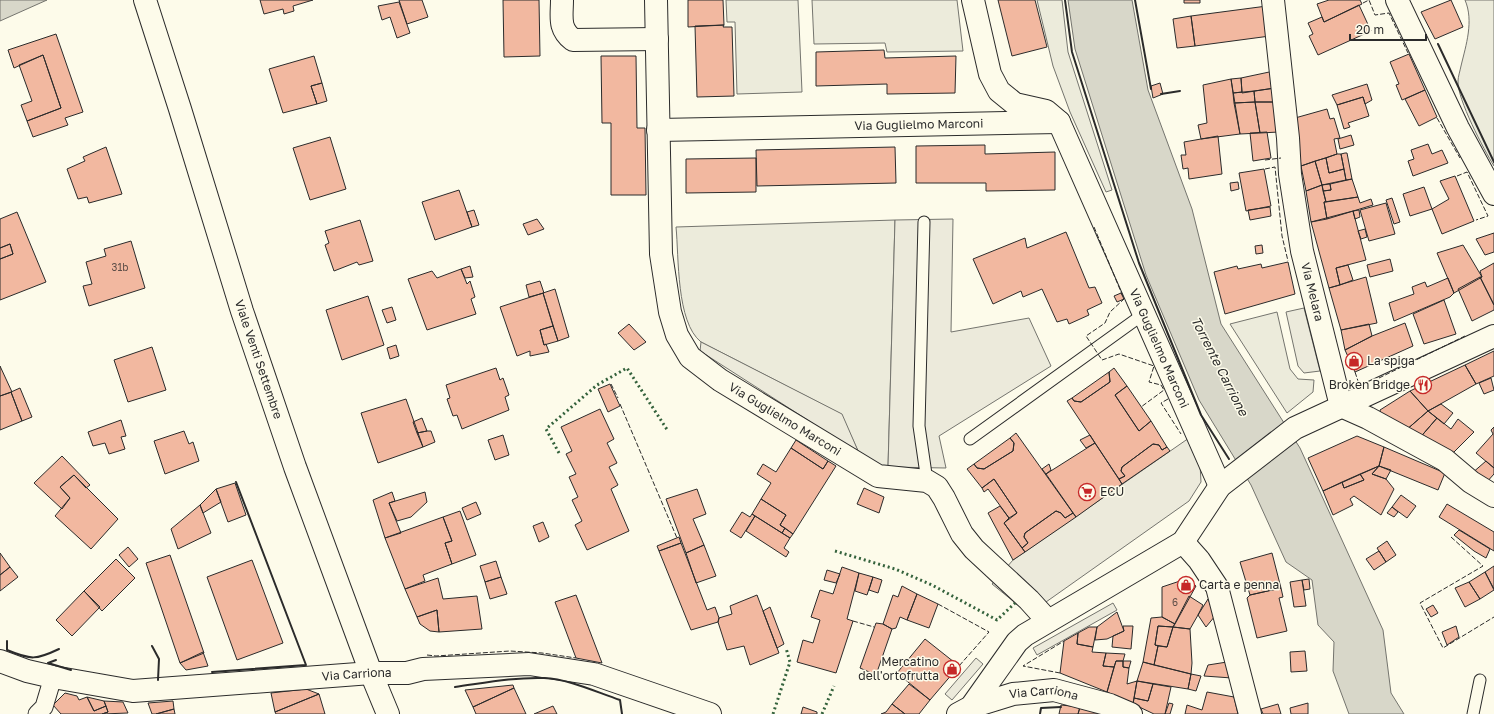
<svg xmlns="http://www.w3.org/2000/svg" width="1494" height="714" viewBox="0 0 1494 714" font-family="'Golos Text',sans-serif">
  <rect width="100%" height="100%" fill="#fdfbea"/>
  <!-- green -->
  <path fill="#ecebdb" stroke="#74746e" d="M726,0H798L802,92L737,94L735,22H727Z
    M812,0H957L963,51L887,52L885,43L814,44Z
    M1037,0H1062L1068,52L1112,190L1106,192L1070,112L1053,66Z
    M1465,0H1494V166C1484,150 1457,99 1458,81C1458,77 1460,71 1461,66C1466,45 1474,21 1465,0Z
    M895,220L888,467L873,464L859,453L841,414L701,342C676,322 679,257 676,227Z
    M1277,312L1290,369L1298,379L1314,380L1313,392L1287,413L1230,324Z"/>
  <!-- parking -->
  <path fill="#eceadb" stroke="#74746e" d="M953,219L951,332L1029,318L1051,366L939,436L946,468L888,467L895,220Z
    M1304,308L1320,371L1304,373L1298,366L1286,312Z
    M701,342L842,414L859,453L700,351Z
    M1189,438L1200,464L1201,482L1189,501L1029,614L992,584L1013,560Z
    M1113,603L1117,610L1037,655L1033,648Z
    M976,658L983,664L952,700L945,694Z"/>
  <!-- water -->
  <path fill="#d8d7c9" stroke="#74746e" d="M0,0H47L0,21Z
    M1068,0H1132L1148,90L1192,209L1221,324L1300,448L1383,630L1391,693L1404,714H1349L1333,671L1334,642L1318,625L1312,580L1286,562L1251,485L1199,400L1146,275L1075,49Z"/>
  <!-- building -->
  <path fill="#f2b8a0" stroke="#2b2b2b" d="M260,0H313L293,6L294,11L284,14L283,9L264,14Z
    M399,0H422L428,17L407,24Z
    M503,0H539L540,56L504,57Z
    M688,0H723L724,25L688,27Z
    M998,0H1035L1047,47L1012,56Z
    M1184,0H1200V3H1184Z
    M1329,0H1360L1362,4L1324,22L1317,4Z
    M1451,0L1463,27L1435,39L1421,12Z
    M399,2L410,33L397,38L390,17L382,20L378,6Z
    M1359,5L1371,31L1318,55L1309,36L1313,34L1308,23L1322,17L1324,22Z
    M1267,6L1270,36L1195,46L1191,16Z
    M1191,16L1195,46L1177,48L1173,19Z
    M724,25L723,27H732L734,96L697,97L695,26Z
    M56,34L83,112L65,118L68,125L33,137L27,121L61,108L43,55L14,68L8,50Z
    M884,50L885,58L956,56L955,93L887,94V84L816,86V52Z
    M1409,54L1425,90L1402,100L1396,85L1399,84L1390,62Z
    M43,55L61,108L27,121L21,105L32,101L19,65Z
    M314,56L322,83L311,86L317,104L283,113L269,69Z
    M601,56H636L637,128H645L646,195H611V123H602Z
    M1274,71L1275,88L1242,93L1241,78Z
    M1241,78L1242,92L1233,93L1231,79Z
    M1231,79L1240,134L1201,139L1198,125L1207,123L1203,85Z
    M322,83L327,101L317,104L311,86Z
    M1160,83L1163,94L1153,98L1151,86Z
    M1367,84L1372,100L1365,104L1363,97L1337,105L1332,95Z
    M1275,88L1276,102H1255L1254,91Z
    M1425,90L1437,117L1419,126L1405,99Z
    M1254,91L1255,102L1234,103L1233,93Z
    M1363,97L1369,116L1348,123L1350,127L1344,129L1337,105Z
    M1255,102H1276L1279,132L1260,133Z
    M1255,102L1260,133L1240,134L1234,103Z
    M1327,109L1330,119L1334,118L1340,138L1334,139L1337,154L1301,166L1295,118Z
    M1267,132L1271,158L1253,161L1250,133Z
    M1351,135L1354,145L1340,149L1338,139Z
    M1218,136L1222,174L1189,179L1188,168L1183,169L1181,155H1186L1184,142Z
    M330,137L346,189L310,200L293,148Z
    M1428,144L1432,154L1442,150L1448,163L1413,176L1408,161L1414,159L1411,150Z
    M985,145V154L1055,152V190L986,191V183H916V146Z
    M106,147L122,194L89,203L87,197L78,199L67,169L85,161L83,157Z
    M895,147L896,183L757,186L756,150Z
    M1345,153H1347L1352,179L1346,180L1341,154Z
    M1337,154H1341L1344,169L1329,173L1326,158Z
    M756,158V192L686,193V159Z
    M1326,158L1329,173L1344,169L1346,180L1322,185L1315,161Z
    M1315,161L1322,185L1306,191L1301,166Z
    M1264,169L1271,206L1246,211L1239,173Z
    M1455,176L1474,221L1442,234L1432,209L1449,199L1440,181Z
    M1352,179L1358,197L1326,202L1323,191L1331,190L1330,184Z
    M1238,182L1239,189L1231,191L1230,183Z
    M1330,184L1331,190L1323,191L1322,185Z
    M1322,185L1326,202H1324L1327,219L1311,222L1306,191Z
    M1424,187L1432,209L1410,216L1403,194Z
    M459,190L472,227L435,240L422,202Z
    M1358,197L1360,203L1371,199L1373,205L1327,219L1324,202Z
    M1392,198L1400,222L1394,224L1386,200Z
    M1386,203L1395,234L1369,241L1360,210Z
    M1270,207L1271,216L1250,220L1248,210Z
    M474,210L479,225L472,227L467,212Z
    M1359,210L1360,217L1355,219L1353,211Z
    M1353,211L1366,260L1336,268L1340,285L1329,288L1311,222Z
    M17,212L46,282L0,300V259L13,254L10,244L0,248V219Z
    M537,219L544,229L528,235L523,224Z
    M360,220L373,261L359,265L357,262L334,271L325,245L329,243L325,231Z
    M1365,229L1367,237L1361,239L1358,231Z
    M1066,232L1089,288L1095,287L1102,303L1087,310L1089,315L1069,324L1067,319L1057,322L1042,289L1023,297L1021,291L993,304L973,259L1025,238L1027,248Z
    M1494,233V252L1485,255L1476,239Z
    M131,241L145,288L89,306L83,286L92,284L86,262L106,256L104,249Z
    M10,244L13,254L0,259V248Z
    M1262,245L1263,253L1256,254L1255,246Z
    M1463,245L1482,277L1454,293L1437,253Z
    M1390,259L1393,271L1370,277L1367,265Z
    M1288,262L1295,294L1225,314L1214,272L1237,266L1238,269L1261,264L1262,268Z
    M1494,263V305L1480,277H1482L1480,271Z
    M1348,265L1353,280L1340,285L1336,268Z
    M470,266L473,277L465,278L461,269Z
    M461,269L467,284L470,281L475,297L471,299L476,314L427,330L408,279L432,271L437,278Z
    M1366,277L1377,323L1341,330L1329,288Z
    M1480,277L1494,305V310L1472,321L1458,289Z
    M1448,278L1454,293L1450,297L1394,321L1389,303L1414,294L1412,287L1425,282L1427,287Z
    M540,281L544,293L529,297L526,285Z
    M555,289L569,337L558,341L543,293Z
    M543,293L553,326L540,330L544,345L546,344L549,352L530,356V351L517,356L500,307Z
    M1121,293L1124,299L1117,302L1114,296Z
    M368,296L384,345L342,360L326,310Z
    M1444,300L1456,334L1424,344L1413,314Z
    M392,307L396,320L387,323L382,310Z
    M1405,323L1413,346L1355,372L1345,350L1372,336Z
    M629,324L646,342L634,350L618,333Z
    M1369,324L1372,336L1345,350L1341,330Z
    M553,326L558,341L544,345L540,330Z
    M396,345L399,356L390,359L387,348Z
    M152,347L166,390L128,402L114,360Z
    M1494,351V376L1476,384L1465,365Z
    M1465,365L1476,384L1428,411L1410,391Z
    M0,366L12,392L0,396Z
    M496,368L500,380L503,378L509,395L505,397L509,410L462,429L457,415L453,416L447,399L450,398L446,385Z
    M1114,368L1127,386L1115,395L1139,431L1151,421L1167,447L1162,450L1159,445L1153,444L1122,467L1121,471L1125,476L1119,479L1067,401L1072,398L1074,401L1081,402L1110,382L1109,372Z
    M1109,372L1110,382L1081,402L1074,401L1072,398Z
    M1491,378L1494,390L1484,394L1479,383Z
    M610,384L620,406L608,412L598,389Z
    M1127,386L1151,421L1139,431L1115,395Z
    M20,388L32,417L22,421L11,392Z
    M1410,391L1428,411L1405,431L1381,416L1380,410Z
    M11,392L22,421L0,430V396Z
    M406,399L423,447L378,463L361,413Z
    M1441,404L1453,413L1444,424L1428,411Z
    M600,409L614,439L607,443L617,463L609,467L618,485L611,489L629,531L587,550L575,525L582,521L572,500L578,497L569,477L576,474L566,454L572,451L561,427Z
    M1428,411L1437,418L1418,440L1405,431Z
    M422,418L427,431L417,433L413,422Z
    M1437,418L1451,429L1458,419L1474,432L1450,456L1418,440Z
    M121,420L126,436L121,437L125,449L109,454L105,443L93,446L88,432Z
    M1494,427V468L1476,453L1493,434L1491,430Z
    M184,431L189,444L193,442L199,461L165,474L154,441Z
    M427,431H431L435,442L423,447L417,433Z
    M1016,433L1073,513L1065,518L1061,513L1056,511L1025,533L1024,537L1028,543L1022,548L1004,523L1017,513L994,479L982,488L967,469L974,464L977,468L984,469L1013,451L1014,443L1010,438Z
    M503,435L509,455L495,460L488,440Z
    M1090,435L1095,443L1086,448L1080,440Z
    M1357,436L1384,447L1379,466L1323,491L1308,458Z
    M1010,438L1014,443L1013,451L984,469L977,468L974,464Z
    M796,440L828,461L823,469L791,448Z
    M1095,443L1122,484L1076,517L1046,474Z
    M1153,444L1159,445L1162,450L1167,447L1170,451L1122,484L1119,479L1125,476L1121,471L1122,467Z
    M1384,447L1445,473L1438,490L1379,466Z
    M791,448L823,469L828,461L836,466L793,534L780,525L786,515L761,499L771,483L757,474L763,464L776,472Z
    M62,456L90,485L86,488L74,475L60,487L70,498L62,509L34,483Z
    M1486,461L1494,468V474L1485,484L1471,474Z
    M1049,464L1051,470L1046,474L1042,469Z
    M1379,466L1391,470L1386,479L1372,474Z
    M1379,466L1372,474L1386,479L1394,489L1381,515L1354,496L1350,499L1353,505L1333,515L1323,491L1342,482L1344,488L1364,480L1360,474Z
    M1360,474L1364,480L1344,488L1342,482Z
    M74,475L118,519L91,549L55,516L70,498L60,487Z
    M994,479L1017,513L1009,518L988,489L984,492L982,488Z
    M235,483L246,515L228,522L216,489Z
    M864,488L884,497L879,513L857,504Z
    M216,489L221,502L203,513L200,505Z
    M697,489L706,514L693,519L704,545L686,553L666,499Z
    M392,492L395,501L389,503L401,533L385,538L373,500Z
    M425,492L427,502L411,517L397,521L389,503Z
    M1401,495L1416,506L1407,518L1392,507Z
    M761,499L786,515L780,525L785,528L782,533L752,514Z
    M476,502L481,514L467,520L462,508Z
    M1447,504L1494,532V551L1439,517Z
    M200,505L211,533L178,549L171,529Z
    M1000,506L1009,518L1004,523L1025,552L1013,560L988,513Z
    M1392,507L1398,512L1394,517L1387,513Z
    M460,511L476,555L452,564L445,543L452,541L443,517Z
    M1056,511L1061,513L1065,518L1073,513L1076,517L1025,552L1022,548L1028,543L1024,537L1025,533Z
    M742,512L750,517L752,514L755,516L741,538L730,531Z
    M755,516L790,538L784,548L789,552L786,557L746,531Z
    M443,517L452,541L445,543L452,564L423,575L425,581L405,589L385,538Z
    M543,522L549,537L539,542L533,526Z
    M785,528L793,534L790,538L782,533Z
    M1459,530L1490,549L1486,558L1474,551L1454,535Z
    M679,537L681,543L659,551L657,546Z
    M1387,541L1396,555L1386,562L1377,548Z
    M681,543L707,610L715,607L719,618L718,622L691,630L659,551Z
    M704,545L716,576L696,583L686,553Z
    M128,547L138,559L129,567L119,555Z
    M1379,551L1386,562L1374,570L1366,559Z
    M0,553L10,567L0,575Z
    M1272,553L1281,588L1250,595L1240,562Z
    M170,555L204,653L180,663L146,563Z
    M116,559L135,578L102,611L84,591Z
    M252,560L283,643L237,660L207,577Z
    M496,561L501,577L485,582L480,566Z
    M1494,566V589L1485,572Z
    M10,567L18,577L0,591V575Z
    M842,567L859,573L847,619L853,621L836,673L797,662L803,640L813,643L820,620L811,617L820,590L833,594Z
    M827,570L840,574L836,583L824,580Z
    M1485,572L1494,590L1480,599L1469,582Z
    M859,573L873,577L867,595L855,591Z
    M501,577L507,594L490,599L485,582Z
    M873,577L882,580L878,593L869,590Z
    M438,578L443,599L477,596L482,629L439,632L437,610L417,617L405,589Z
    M1186,579L1196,586L1175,624L1162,617V587Z
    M1309,579L1310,589L1304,590L1302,580Z
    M1302,580L1306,606L1294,607L1290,582Z
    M1469,582L1480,599L1465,607L1455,588Z
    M902,586L917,594L907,620L900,617L896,628L892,629L883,624L893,595L898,597Z
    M1281,588L1283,597L1279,598L1287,631L1257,638L1247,598L1250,595Z
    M84,591L100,607L72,636L56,620Z
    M917,594L938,604L929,628L907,620Z
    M576,595L602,663L576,658L555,602Z
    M757,595L779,653L750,665L744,646L727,650L718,622L719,618L732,614L730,606Z
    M1189,596L1203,605L1198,615L1190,629L1173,627Z
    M1208,599L1215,616L1206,627L1198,615Z
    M1433,605L1438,613L1431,617L1426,609Z
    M770,607L784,644L777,648L763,611Z
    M437,610L439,632L430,631L420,624L417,617Z
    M1117,612L1124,631L1107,639L1095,640L1097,627Z
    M1162,617L1175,624L1173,627L1158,626L1155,645L1158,646L1154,665L1143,662L1151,618Z
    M876,623L883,624L892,629L876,675L860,668Z
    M1123,626H1133L1131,649L1112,647L1113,636L1124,631Z
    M1158,626L1173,627L1167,647L1155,645Z
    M1456,626L1459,637L1447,645L1442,632Z
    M1089,627H1097L1093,647L1077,644L1078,633Z
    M1173,627L1190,629L1192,663L1191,674L1154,665L1158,646L1167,647Z
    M1078,633L1077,644L1093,647L1092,652L1106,653L1103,666L1114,667L1107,692L1060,673L1064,641Z
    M925,639L959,666L930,700L897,673Z
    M1305,651L1307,671L1291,672L1290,652Z
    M203,652L208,666L186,670L180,663Z
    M1106,653L1125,654L1123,661H1116L1114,667L1103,666Z
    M1116,661H1123V667L1129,668L1127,684L1137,681L1133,704L1107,692Z
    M1123,661H1131L1129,668L1123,667Z
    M1143,662L1191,674L1188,689L1137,681Z
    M1227,662L1232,678L1204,676L1208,665Z
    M1191,674L1201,676L1196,691L1188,689Z
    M1137,681L1153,684L1148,701L1134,698Z
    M909,684L930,700L919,714H905L892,704Z
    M1153,684L1171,687L1165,714H1154L1133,704L1134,698L1148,701Z
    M513,685L514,688L473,707L465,690Z
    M514,688L526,714H476L473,707Z
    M306,689L319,694L275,712L271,693Z
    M1207,692L1234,697L1238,714H1185L1187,705L1202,710Z
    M65,693L77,696L79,700L87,697L94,711L106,706L108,712L102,714H61L53,705Z
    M319,694L325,714H276L275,712Z
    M87,697L104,701L106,706L94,711Z
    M104,701L123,702L128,713L102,714L108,712Z
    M173,701L174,709L156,714H152L148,703Z
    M1169,703L1173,704L1170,714H1165Z
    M1308,703V714H1291L1290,708Z
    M892,704L905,714H881L886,712Z
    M1278,704L1281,714H1263L1261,709Z
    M1061,705L1080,707L1078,714H1059Z
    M553,706L557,714H534Z
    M803,707L817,712V714H801Z
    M1080,707L1102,712L1101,714H1078Z
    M174,709L175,714H156Z"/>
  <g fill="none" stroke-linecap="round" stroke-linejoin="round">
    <!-- service casing -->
    <g stroke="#2b2b2b" stroke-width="13">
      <path id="service" d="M924,222L919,426L927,481
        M970,439L1145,313
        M1473,714L1480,680"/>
    </g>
    <!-- pedestrian casing -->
    <g stroke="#2b2b2b" stroke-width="19">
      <path id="pedestrian" d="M37,714L44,707L53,677"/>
    </g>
    <!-- minor casing -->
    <g stroke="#2b2b2b" stroke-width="24">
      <g id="minor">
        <path d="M562,0C562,17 558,28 573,40L657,39"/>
        <path id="s1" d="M656,0L661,254L670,312L677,335L690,357L720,380L878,476L927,481L937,487L944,498L962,534L974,549L1029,600L1048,621"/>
        <path id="s2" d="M973,0L990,74L999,91L1015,104L1046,111L1059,122L1220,486"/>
        <path id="s3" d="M1273,0L1288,138L1290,174L1302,251L1341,406L1368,418L1445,460L1471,482L1494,496"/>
        <path id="s4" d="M658,130L1059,122"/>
        <path d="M1183,542L1199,560L1217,587L1250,714"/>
        <path id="s5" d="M971,707L1013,694L1054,690L1110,705L1131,714"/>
      </g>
    </g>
    <!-- secondary casing -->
    <g stroke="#2b2b2b" stroke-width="24">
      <g id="secondary">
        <path id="s6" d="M145,0L180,109L242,311L295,467L371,673L388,714"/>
        <path d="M1397,0L1458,128L1494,194"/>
        <path id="s7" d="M0,661L27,671L53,677L133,691L371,673H407L423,669L529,664L594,674L710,714"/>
        <path d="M958,714L971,707L1017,642L1025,635L1183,542L1220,486L1295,428L1494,336"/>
      </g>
    </g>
    <!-- service -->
    <use href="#service" stroke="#fdfbea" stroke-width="11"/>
    <!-- pedestrian -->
    <use href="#pedestrian" stroke="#fdfbea" stroke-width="17"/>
    <!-- minor -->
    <use href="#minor" stroke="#fdfbea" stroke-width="22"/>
    <!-- secondary -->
    <use href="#secondary" stroke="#fdfbea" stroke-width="22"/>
    <!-- hedge -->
    <path stroke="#34623c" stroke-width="3" stroke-dasharray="2 3" stroke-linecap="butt" d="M559,453L546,429L597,385L627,368L668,431
      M835,551L895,569L932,585L997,620L1015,603
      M773,714L790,662L786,648
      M822,714L834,686"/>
    <!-- fence -->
    <path stroke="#2b2b2b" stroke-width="1" stroke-dasharray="5 2" stroke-linecap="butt" d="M1363,3L1369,0L1375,15L1389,13L1408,53
      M1437,118L1460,158
      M1265,160L1281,158
      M1265,169L1275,167L1282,236L1288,261
      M1457,176L1467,172L1488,216L1476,220
      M1094,227L1124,299L1110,312L1105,323L1086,336L1102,360L1119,354L1154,366L1149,382L1161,385L1164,390L1141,407
      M1355,372L1360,387L1363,386
      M1379,378L1465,336
      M611,384L618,398
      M1168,399L1161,403L1181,434
      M620,404L677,538
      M1451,537L1483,566L1420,603L1443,648L1494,617
      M938,604L989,632L959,666
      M853,621L874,627
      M427,655L436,656L510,651L542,653L576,658
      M1060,673L1023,666L1064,641"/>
    <!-- wall -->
    <path stroke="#2b2b2b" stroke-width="2" d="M1065,0L1072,52L1139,263L1201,415L1229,459
      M1135,0L1151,89
      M1438,44L1494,162
      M1161,94L1180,91
      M7,641V650C31,660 36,660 59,649
      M152,646L159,659L158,680
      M56,660L48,663L71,670
      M212,672L306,665L236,482
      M455,687C484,683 514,677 544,678C569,679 596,692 620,700L622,714
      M1040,714L1041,708L1061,707"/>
  </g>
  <!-- icons -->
  <defs>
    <g id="shop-ring" transform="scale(0.9)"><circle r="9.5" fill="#fdfbea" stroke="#c62828" stroke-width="1.5"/><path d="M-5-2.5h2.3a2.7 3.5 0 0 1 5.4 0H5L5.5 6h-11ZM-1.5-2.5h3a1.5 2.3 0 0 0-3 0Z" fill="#c62828"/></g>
    <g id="restaurant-ring" transform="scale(0.9)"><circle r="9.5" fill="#fdfbea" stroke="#c62828" stroke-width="1.5"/><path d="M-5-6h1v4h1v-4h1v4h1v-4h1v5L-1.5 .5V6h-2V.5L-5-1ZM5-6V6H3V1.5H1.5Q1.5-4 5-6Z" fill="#c62828"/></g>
    <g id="supermarket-ring" transform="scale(0.9)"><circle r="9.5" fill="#fdfbea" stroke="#c62828" stroke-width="1.5"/><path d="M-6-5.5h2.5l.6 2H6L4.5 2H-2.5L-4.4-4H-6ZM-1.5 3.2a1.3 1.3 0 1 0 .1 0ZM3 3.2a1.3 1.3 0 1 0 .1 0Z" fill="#c62828"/></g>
  </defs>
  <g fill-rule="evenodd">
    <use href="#shop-ring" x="1354" y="361"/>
    <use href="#restaurant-ring" x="1423" y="385"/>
    <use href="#supermarket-ring" x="1087" y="492"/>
    <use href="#shop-ring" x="1186" y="585"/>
    <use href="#shop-ring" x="952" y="669"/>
  </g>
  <g text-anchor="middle" stroke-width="3" stroke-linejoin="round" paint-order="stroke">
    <!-- number labels -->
    <g font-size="10" fill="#5d4e48">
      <text x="120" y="271">31b</text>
      <text x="1175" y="606">6</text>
    </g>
    <!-- street labels -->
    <g font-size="12" fill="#2b2b2b" stroke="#fdfbea">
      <text dy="4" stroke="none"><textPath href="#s4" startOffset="261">Via Guglielmo Marconi</textPath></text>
      <text dy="4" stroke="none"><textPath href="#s3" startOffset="295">Via Melara</textPath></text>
      <text dy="4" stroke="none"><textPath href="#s2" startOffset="412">Via Guglielmo Marconi</textPath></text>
      <text dy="4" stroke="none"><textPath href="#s6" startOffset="377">Viale Venti Settembre</textPath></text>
      <text dy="4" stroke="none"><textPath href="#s1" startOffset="476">Via Guglielmo Marconi</textPath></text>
      <text dy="4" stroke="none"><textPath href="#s7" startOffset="361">Via Carriona</textPath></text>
      <text dy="4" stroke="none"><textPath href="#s5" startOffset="75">Via Carriona</textPath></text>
    </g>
    <!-- poi labels -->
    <g font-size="12" fill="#2b2b2b" stroke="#fdfbea" text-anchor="start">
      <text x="1367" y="365">La spiga</text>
      <text x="1410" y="389" text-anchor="end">Broken Bridge</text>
      <text x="1100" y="496">ECU</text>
      <text x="1199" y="589">Carta e penna</text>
      <text x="939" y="666" text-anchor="end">Mercatino<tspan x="939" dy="14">dell'ortofrutta</tspan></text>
    </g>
    <!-- water labels -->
    <g font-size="13" font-style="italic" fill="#2b2b2b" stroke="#fdfbea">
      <text transform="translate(1220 366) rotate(63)" y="5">Torrente Carrione</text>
    </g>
  </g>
  <!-- scale -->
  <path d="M1350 34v6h76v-6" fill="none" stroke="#2b2b2b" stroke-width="2"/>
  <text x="1356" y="34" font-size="12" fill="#2b2b2b" stroke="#fdfbea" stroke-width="3" paint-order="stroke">20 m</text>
</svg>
